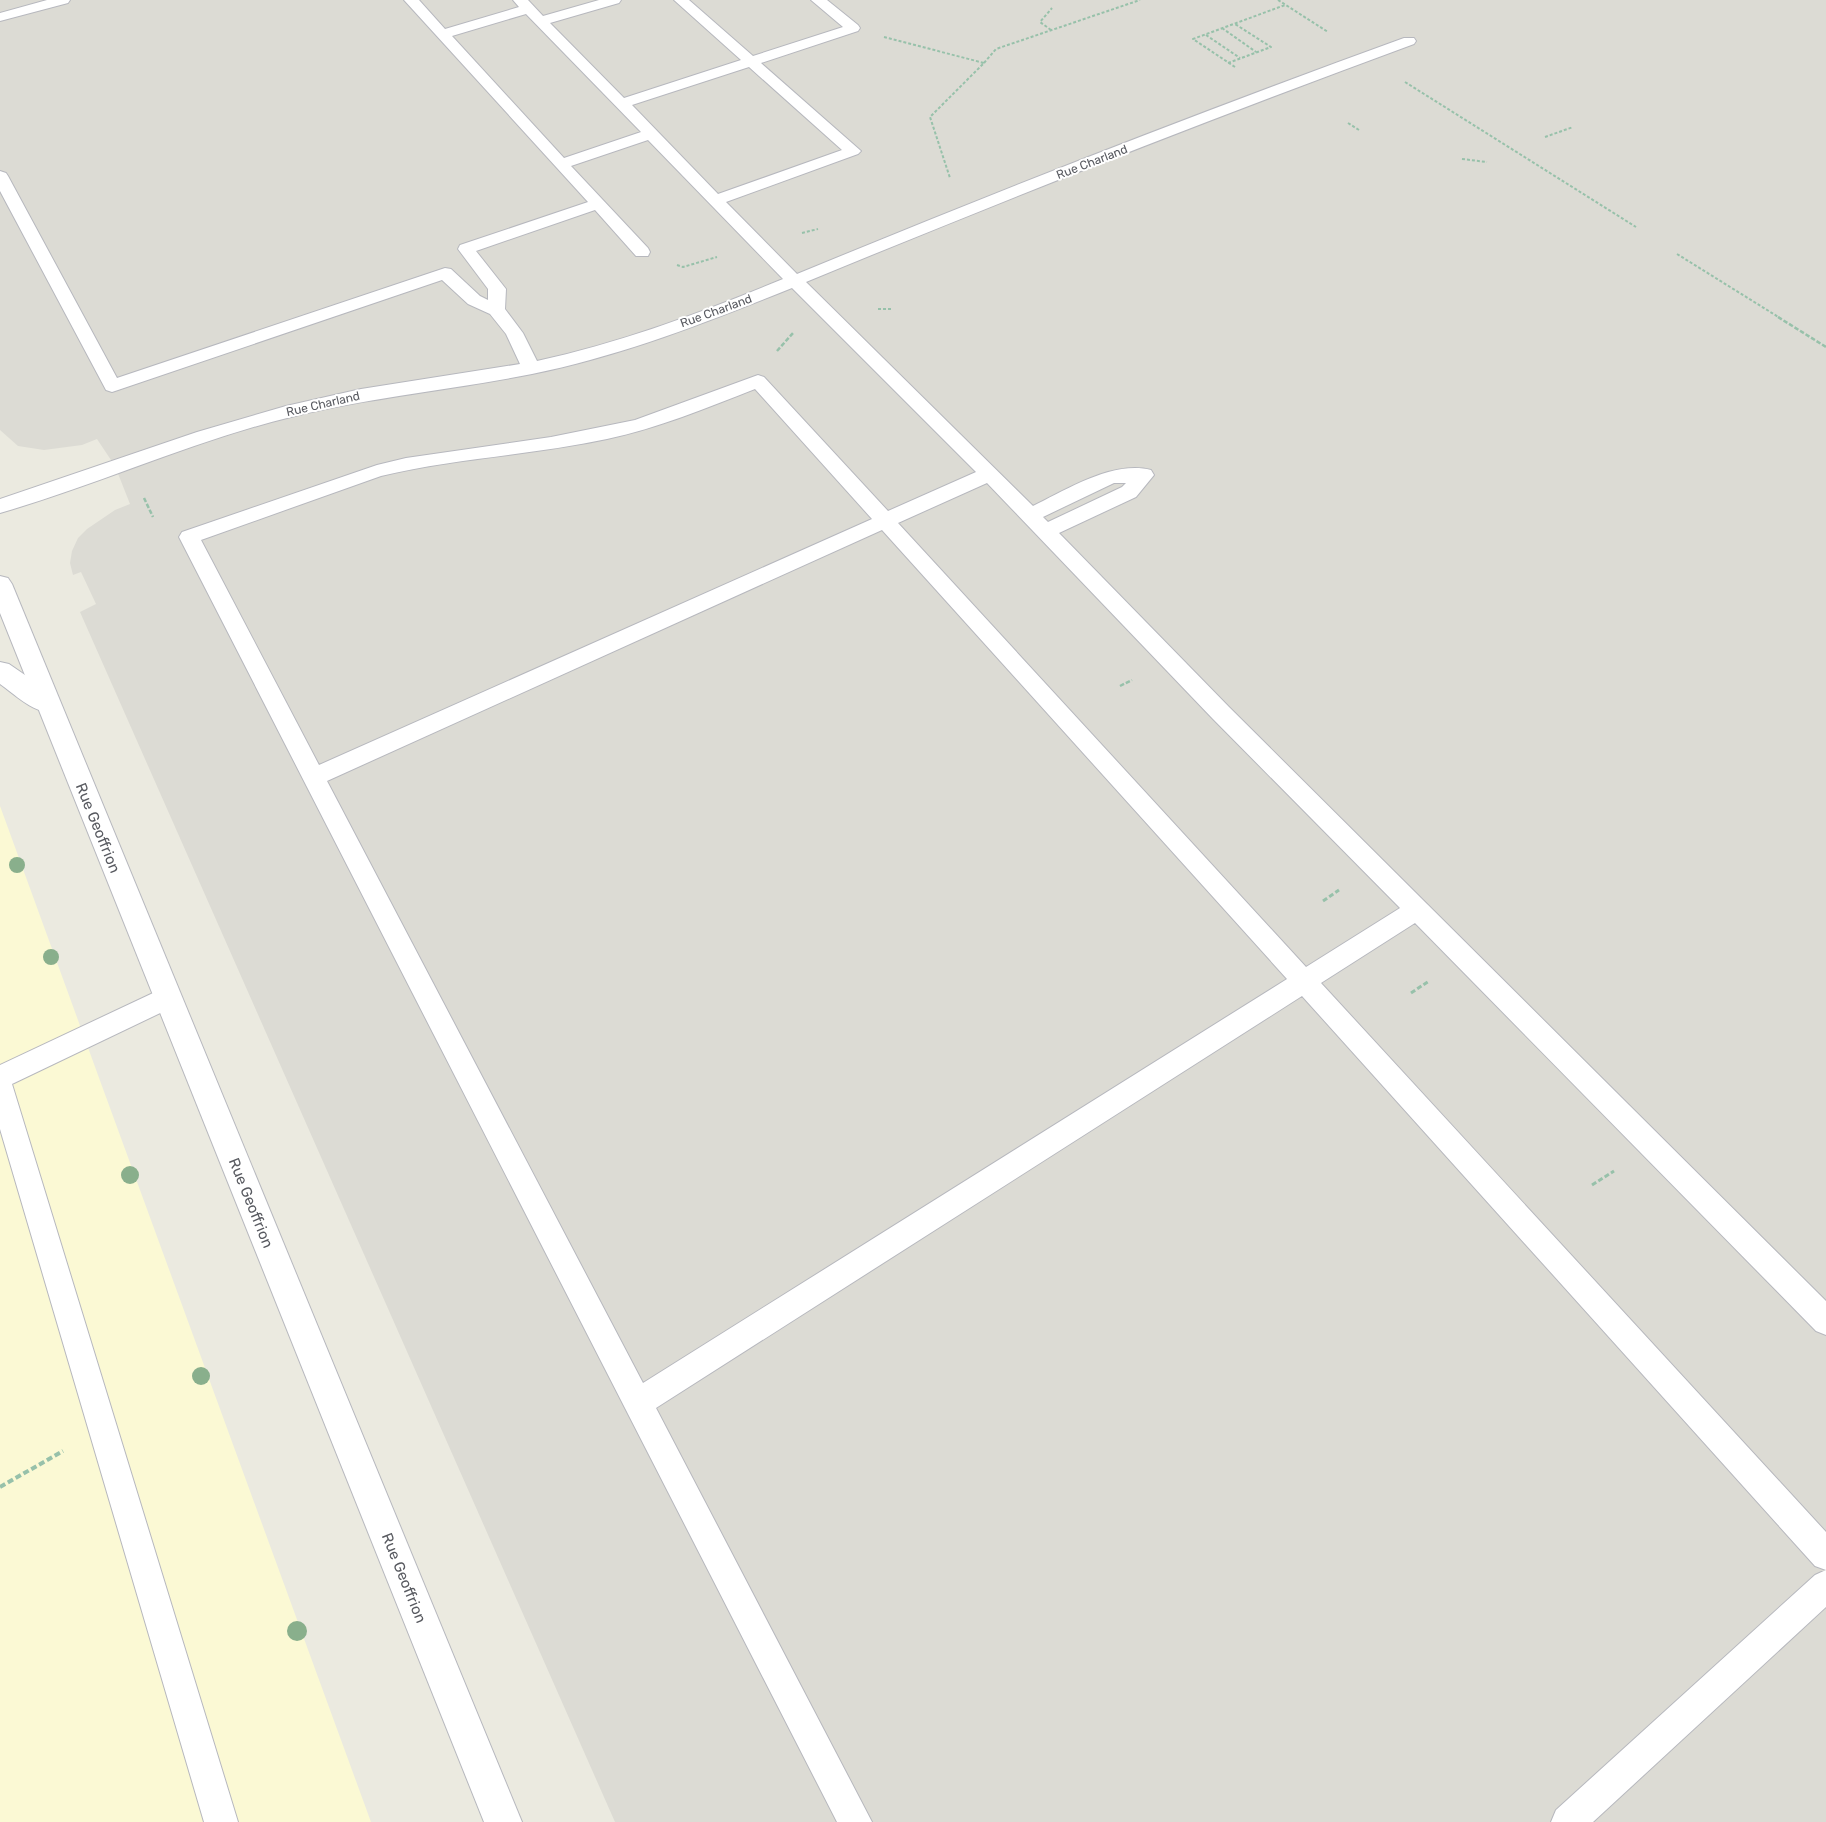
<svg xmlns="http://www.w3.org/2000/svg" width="1826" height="1822" viewBox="0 0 1826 1822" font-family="Rubik,sans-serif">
  <rect width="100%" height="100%" fill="#ebeae0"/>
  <!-- commercial -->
  <path fill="#fbf9d4" d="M0,806L106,1097L371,1822H0Z"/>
  <!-- industrial -->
  <path fill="#dcdbd4" d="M0,0H1826V1822H615L80,612L96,604L81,572L73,575L70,563L72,551L78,538L87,529L115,510L130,504L115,466L97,439L82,445L44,450L18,446L0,430Z"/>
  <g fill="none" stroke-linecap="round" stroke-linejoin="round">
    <!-- service casing -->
    <g stroke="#b7b8be" stroke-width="2">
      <path id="service" d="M47,0H70L68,3L0,21V13Z
        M404,0H419L445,29L519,7L513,0H528L543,16L599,0H621L619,3L550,23L624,98L741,60L674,0H689L753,56L843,27L811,0H827L858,25L860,28L858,31L761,63L861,151L858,154L726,202L797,274C998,191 1200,112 1404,38H1414L1416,41L1414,44C1210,119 1007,199 806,282L1033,506C1066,490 1113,460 1151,470L1154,475L1136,497L1059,533L1229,707L1826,1301V1335L1816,1331L1415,923L1321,983L1826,1532V1570L1815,1566L1302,996L656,1408L872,1822H837L179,537L182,532L377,465L406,458L551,437L635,420L758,375L764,377L888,511L976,472L792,288C708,322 621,356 532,374C452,390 371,397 291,417C192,441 98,485 0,513V499L197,432L286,406L361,389L520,364L506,334L490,314L468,304L442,280L118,390L112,392L106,390L0,191V171L6,173L8,176L117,378L445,268L451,269L480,296L488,300V289L458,249L460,245L588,202ZM526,14L641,132L564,158L452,36ZM749,67L842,150L718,194L632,105ZM648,140L783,279C703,312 621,343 537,361L523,333L505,309L506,289L476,251L595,210L636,256H648L650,252L648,248L571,166ZM755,389L872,519L319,765L201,540L381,476C455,458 533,455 607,439C659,428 706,408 755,389ZM987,483L1213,719L1400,908L1306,967L898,523ZM1114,483H1126L1122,487L1048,522L1043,517ZM882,530L1287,979L643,1383L327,781Z
        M168,986L177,989L180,997L177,1005L12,1084L238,1822H204L0,1129V1065Z
        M1826,1570V1607L1593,1822H1551L1556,1810L1815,1575Z"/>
    </g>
    <!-- tertiary casing -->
    <g stroke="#b7b8be" stroke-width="2">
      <path id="tertiary" d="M0,576L8,578L12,584L522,1822H484L0,613Z"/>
    </g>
    <!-- secondary casing -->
    <g stroke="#b5b7be" stroke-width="2">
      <path id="secondary" d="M0,662L9,664L57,697L60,704L57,711C37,717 16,695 0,684Z"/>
    </g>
    <!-- path-far3 -->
    <path stroke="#97c1aa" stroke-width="2" stroke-dasharray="3 2" stroke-linecap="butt" d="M1278,0L1328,32
      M1222,28L1256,52
      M1051,30L1040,22L1052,8
      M1206,35L1240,58
      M884,37L984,63L930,117L950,178
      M984,63L996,49L1140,0
      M1228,63L1271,47L1235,24
      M1235,67L1193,39L1285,5
      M1405,82L1636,227
      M1348,123L1359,130
      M1545,137L1573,127
      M1462,159L1487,162
      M802,233L818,229
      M1677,254L1780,318
      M677,265L683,267L717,257
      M878,309H892"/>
    <!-- path-far2 -->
    <path stroke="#97c1aa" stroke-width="2.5" stroke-dasharray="4.5 2" stroke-linecap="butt" d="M1778,317L1826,347
      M777,351L793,333
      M144,498L153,517
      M1120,686L1132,680"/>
    <!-- path-far1 -->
    <path stroke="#97c1aa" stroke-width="3" stroke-dasharray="5 2.5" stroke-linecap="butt" d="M1323,901L1339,890
      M1411,993L1429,981
      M1592,1185L1614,1171"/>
    <!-- path -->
    <path stroke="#97c1aa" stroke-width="4" stroke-dasharray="6 3" stroke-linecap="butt" d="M0,1487L63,1451"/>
    <!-- service -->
    <use href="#service" fill="#fff" fill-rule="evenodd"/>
    <!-- tertiary -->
    <use href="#tertiary" fill="#fff" fill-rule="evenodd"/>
    <!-- secondary -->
    <use href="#secondary" fill="#fff" fill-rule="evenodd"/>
  </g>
  <!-- trees -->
  <g fill="#89af8c">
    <circle cx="17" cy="865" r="8"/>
    <circle cx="51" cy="957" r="8"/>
    <circle cx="130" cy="1175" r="9"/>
    <circle cx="201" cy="1376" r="9"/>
    <circle cx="297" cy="1631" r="10"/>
  </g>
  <g text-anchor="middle" stroke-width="4" stroke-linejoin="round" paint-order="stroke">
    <!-- far-street labels -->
    <g font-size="12" fill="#585a60" stroke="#fff">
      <text transform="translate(1092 162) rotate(-21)" y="4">Rue Charland</text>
      <text transform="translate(716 311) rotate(-20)" y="4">Rue Charland</text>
      <text transform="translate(323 404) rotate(-13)" y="4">Rue Charland</text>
    </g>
    <!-- street labels -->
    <g font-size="15" fill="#585a60" stroke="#fff">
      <text transform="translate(98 828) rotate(68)" y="5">Rue Geoffrion</text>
      <text transform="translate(251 1203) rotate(68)" y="5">Rue Geoffrion</text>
      <text transform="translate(404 1578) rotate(68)" y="5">Rue Geoffrion</text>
    </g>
  </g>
</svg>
